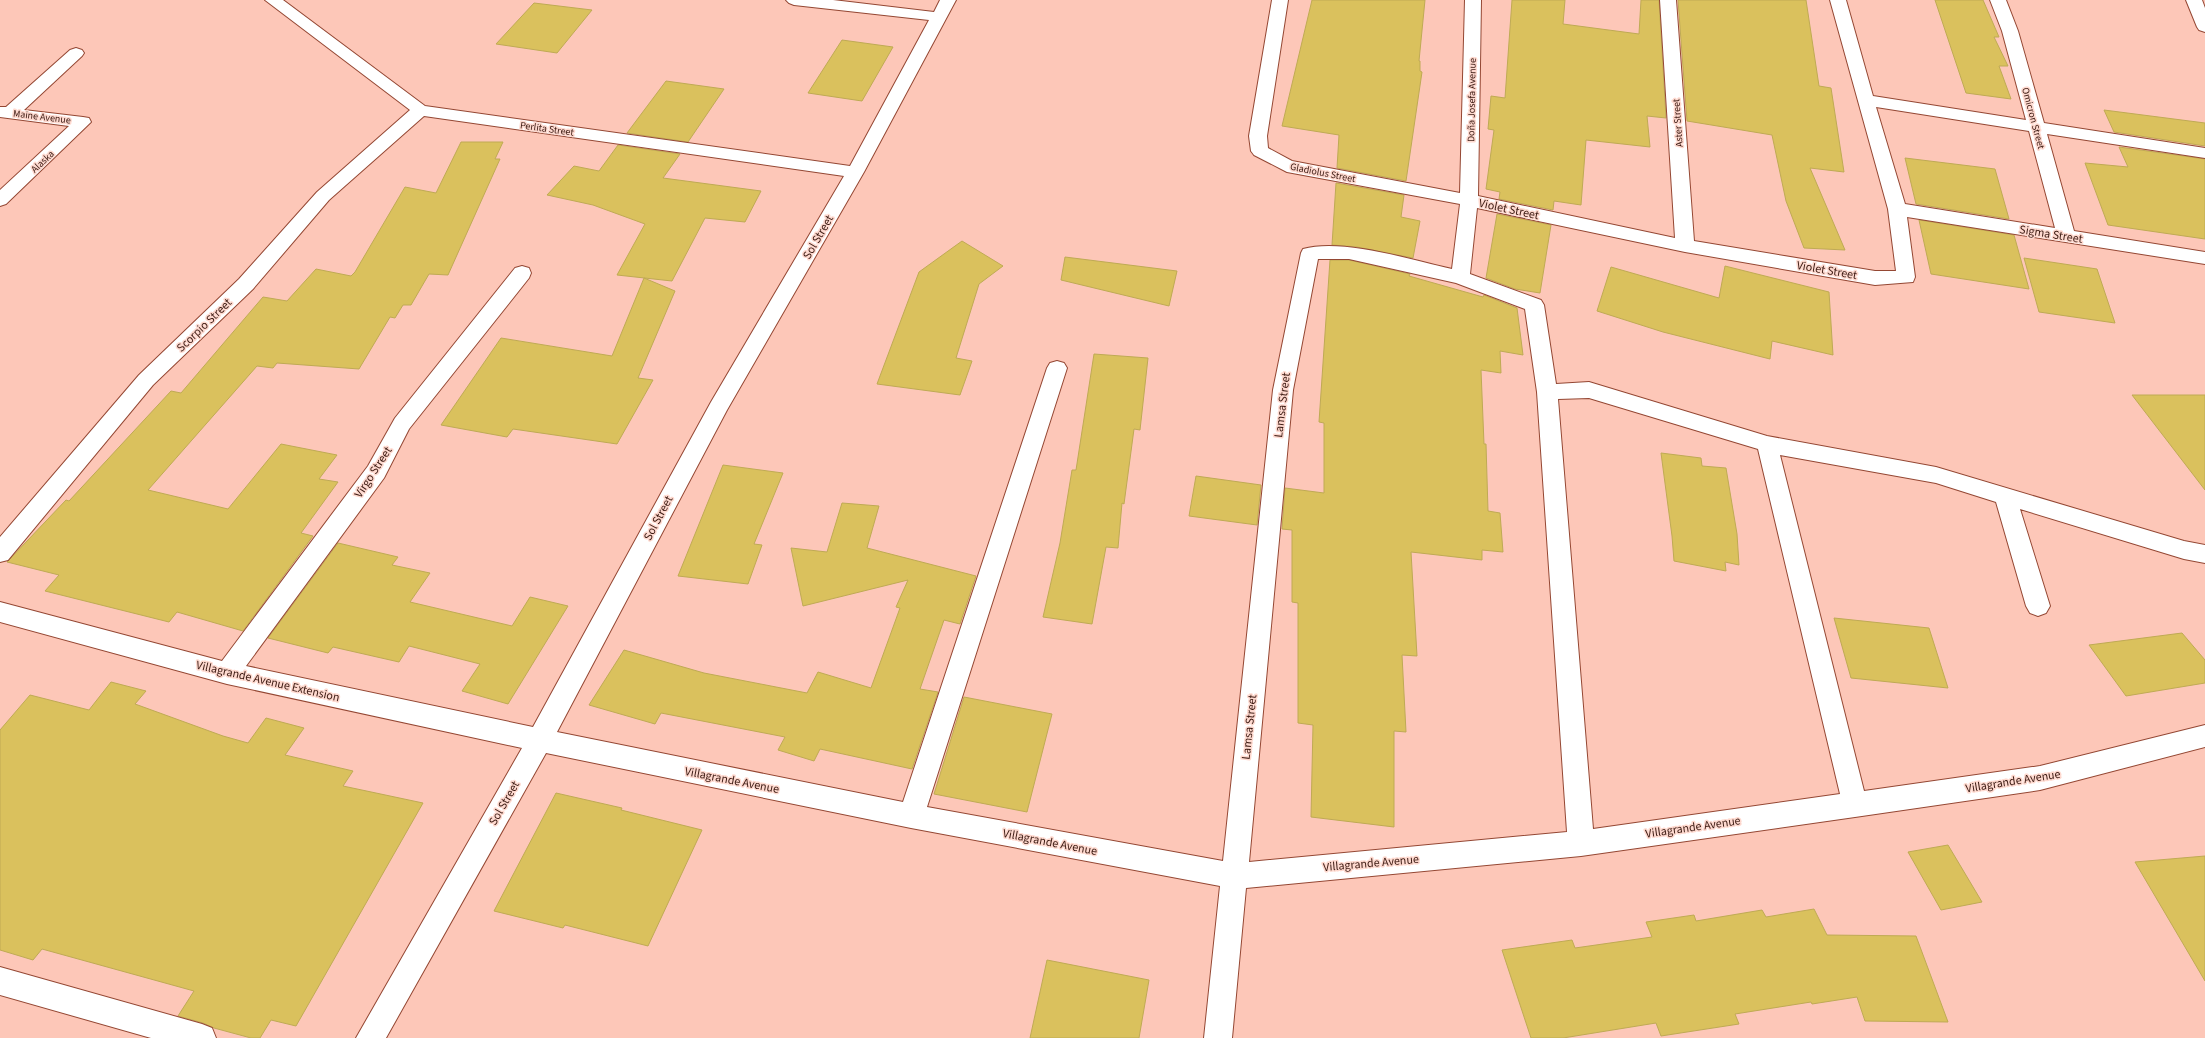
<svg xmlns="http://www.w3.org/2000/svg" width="2205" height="1038" viewBox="0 0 2205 1038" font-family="'Source Sans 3',sans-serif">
  <rect width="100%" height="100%" fill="#fdc7b8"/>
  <!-- building -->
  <path fill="#dac15d" stroke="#bfaa54" d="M1312,0H1425L1419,61H1420V71L1422,72L1406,181L1337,168L1339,135L1282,126Z
    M1512,0H1565L1563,24L1639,34L1641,0H1659L1666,118L1647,116L1650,147L1586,140L1581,205L1554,201L1553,210L1499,199L1500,192L1486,189L1494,130L1488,129L1491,96L1505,98Z
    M1678,0H1806L1819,86L1831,88L1844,172L1810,168L1845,250L1804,248L1786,201L1772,135L1687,121Z
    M1935,0H1983L1999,37H1994L2008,66H1999L2011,99L1966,93Z
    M534,3L592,10L557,53L496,44Z
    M842,40L893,47L862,101L808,93Z
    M666,81L724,89L688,142L627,133Z
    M2104,110L2205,123V146L2114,132Z
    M461,142H503L495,159H500L448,275L429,274L411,305H403L395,318L390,317L359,369L277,363L273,368L257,366L148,490L228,509L281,444L337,455L319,479L338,482L301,533L313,536L243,631L177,612L169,622L45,591L59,575L7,562L66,500L69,501L171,391L181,393L263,297L287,301L316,269L351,276L355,272L405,187L436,193Z
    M618,145L680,154L663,178L761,191L745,222L705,218L672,281L617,275L645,224L593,205L547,195L574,166L599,171Z
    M2119,147L2205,159V239L2108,225L2085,163L2128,167Z
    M1905,158L1995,169L2009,219L1916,204Z
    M1336,183L1404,195L1401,217L1420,221L1413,258L1357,247L1332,245Z
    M1497,214L1551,225L1540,293L1515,289L1486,278Z
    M1919,220L2014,235L2029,289L1931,274Z
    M962,241L1003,266L979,284L956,358L972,361L960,395L877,384L919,272Z
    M1065,257L1177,271L1169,306L1061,280Z
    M2024,258L2097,269L2115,323L2039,312Z
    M1330,260H1349L1410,274L1409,276L1483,297L1484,295L1517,308L1523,355L1500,351L1501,373L1481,370L1484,444H1486L1488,511L1500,513L1503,552L1482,550V560L1411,552L1417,656L1402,655L1406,732L1394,731V827L1311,817L1313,725L1298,723V603L1292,602V530L1282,529L1285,488L1324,493V423L1319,422Z
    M1725,266L1829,292L1833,355L1772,341L1770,359L1663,332L1597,311L1611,267L1719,298Z
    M644,278L675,291L638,378L653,380L617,444L513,429L507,437L441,425L501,338L612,356Z
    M1094,354L1148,358L1140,430L1134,429L1124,504L1122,503L1118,548L1106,547L1092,624L1043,617L1060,543L1072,470H1076Z
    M2132,395H2205V490Z
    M1661,453L1701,458L1702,466L1726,468L1737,534L1739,565L1725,562L1726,571L1674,561L1672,536Z
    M723,465L783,473L754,544L762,545L748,584L678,576Z
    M1196,476L1261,485L1257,525L1189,516Z
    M842,503L879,506L867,548L976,576L960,624L944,620L920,689L938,692L912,769L820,749L814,761L778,750L785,737L661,713L655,724L589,705L624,650L704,673L807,693L818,672L871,688L900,608L896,607L908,580L803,606L791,548L827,552Z
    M338,543L398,557L392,565L430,573L410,602L512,626L530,597L568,606L508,704L462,691L480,664L409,646L399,662L333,647L328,653L268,638Z
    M1834,618L1929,628L1948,688L1851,678Z
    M2182,633L2205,660V683L2126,696L2089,645Z
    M111,682L146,691L135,704L223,736L248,743L266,718L304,728L285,755L353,771L343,786L423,803L296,1026L271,1020L260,1038H251L214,1028L203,1023L178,1016L194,991L42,949L33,960L0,950V730L30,695L89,710Z
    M964,697L1052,714L1027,812L934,794Z
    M556,793L622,808L621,810L702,830L648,946L565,925L563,928L494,911Z
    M1948,845L1982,902L1941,910L1908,852Z
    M2205,856V981L2135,862Z
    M1814,909L1827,935L1916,936L1948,1022L1865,1021L1857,997L1812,1004L1811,1002L1735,1014L1739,1024L1661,1036L1656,1023L1563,1038H1531L1502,950L1572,940L1575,948L1652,937L1646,922L1694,915L1696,921L1762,910L1766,917Z
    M1047,960L1149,980L1139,1038H1030Z"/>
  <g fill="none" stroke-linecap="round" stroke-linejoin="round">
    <!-- minor casing -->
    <g stroke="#944733" stroke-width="2">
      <path id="minor" d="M265,0H283L425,106L850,166L929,20L794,5L789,3L786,0H833L934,12L940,0H956L864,172L727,410L557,732L903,802L1047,368L1050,363L1057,361L1064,363L1067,368L927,807L1223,861L1273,390L1301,253L1303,249C1342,238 1412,260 1452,269L1460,204L1287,172L1254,155L1251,151L1249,136L1272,0H1288L1267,136L1268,148L1292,161L1460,193L1465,0H1481L1478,196L1675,238L1660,0H1676L1694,241L1875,271H1896L1888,209L1830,0H1846L1873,96L2026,120L2002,31L1990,0H2006L2018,31L2044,123L2205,148V158L2047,134L2074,231L2205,252V264L1907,217L1915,277L1913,282L1875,285L1685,252L1477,208L1470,274L1541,300L1544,305L1556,384L1589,382L1767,436L1936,467L2184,541L2205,545V563L2184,559L2020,509L2050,606L2046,613L2038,616L2030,613L2026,606L1996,502L1936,483L1780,455L1864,791L2040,766L2205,725V747L2040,790L1855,817L1581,856L1246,888L1232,1038H1204L1220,886L911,828L546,753L386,1038H356L522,748L227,684L0,622V602L222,661L368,466L395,418L515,268L522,266L529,268L531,273L529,278L409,429L384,478L246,666L533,727L711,402L844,176L424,116L329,200L253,289L153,385L8,560L0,562V537L139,375L239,279L317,192L410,110ZM1876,107L2029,131L2055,228L1905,204ZM1318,259H1349L1456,283L1525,309L1537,392L1567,832L1249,862L1293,390ZM1589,398L1758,449L1840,794L1593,829L1558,399Z
        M2186,0H2202L2205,8V32L2199,30L2197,27Z
        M76,48L82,50L84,53L82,56L24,110L83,117L89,118L91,122L6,204L0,206V190L69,126L0,117V107H6L70,50Z
        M0,967L202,1024L212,1028L216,1038H151L0,995Z"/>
    </g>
    <!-- minor -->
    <use href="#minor" fill="#fff" fill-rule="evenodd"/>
  </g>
  <g text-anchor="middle" stroke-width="3" stroke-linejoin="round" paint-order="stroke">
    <!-- far-street labels -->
    <g font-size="10" fill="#3b1a12" stroke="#fed9cf">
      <text transform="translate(1471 100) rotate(-89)" y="4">Doña Josefa Avenue</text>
      <text transform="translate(42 116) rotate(7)" y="4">Maine Avenue</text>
      <text transform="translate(2034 118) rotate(75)" y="4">Omicron Street</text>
      <text transform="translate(1677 123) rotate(-94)" y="4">Aster Street</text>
      <text transform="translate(547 128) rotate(8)" y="4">Perlita Street</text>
      <text transform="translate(42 161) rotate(-43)" y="4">Alaska</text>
      <text transform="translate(1323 172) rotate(11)" y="4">Gladiolus Street</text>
    </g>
    <!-- street labels -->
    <g font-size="12" fill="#3b1a12" stroke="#fed9cf">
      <text transform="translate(1509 209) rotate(12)" y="4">Violet Street</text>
      <text transform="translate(2051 234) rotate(9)" y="4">Sigma Street</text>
      <text transform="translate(818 237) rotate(-60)" y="4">Sol Street</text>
      <text transform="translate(1827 270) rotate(10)" y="4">Violet Street</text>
      <text transform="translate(204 325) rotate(-44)" y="4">Scorpio Street</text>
      <text transform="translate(1282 405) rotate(-83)" y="4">Lamsa Street</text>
      <text transform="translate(373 472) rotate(-57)" y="4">Virgo Street</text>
      <text transform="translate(658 518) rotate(-62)" y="4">Sol Street</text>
      <text transform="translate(268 681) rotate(13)" y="4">Villagrande Avenue Extension</text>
      <text transform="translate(1249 727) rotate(-84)" y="4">Lamsa Street</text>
      <text transform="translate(732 780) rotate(11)" y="4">Villagrande Avenue</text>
      <text transform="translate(2013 781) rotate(-9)" y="4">Villagrande Avenue</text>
      <text transform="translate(504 803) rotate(-60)" y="4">Sol Street</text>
      <text transform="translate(1693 827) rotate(-8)" y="4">Villagrande Avenue</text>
      <text transform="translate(1050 842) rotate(11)" y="4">Villagrande Avenue</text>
      <text transform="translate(1371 863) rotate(-5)" y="4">Villagrande Avenue</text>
    </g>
  </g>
</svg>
